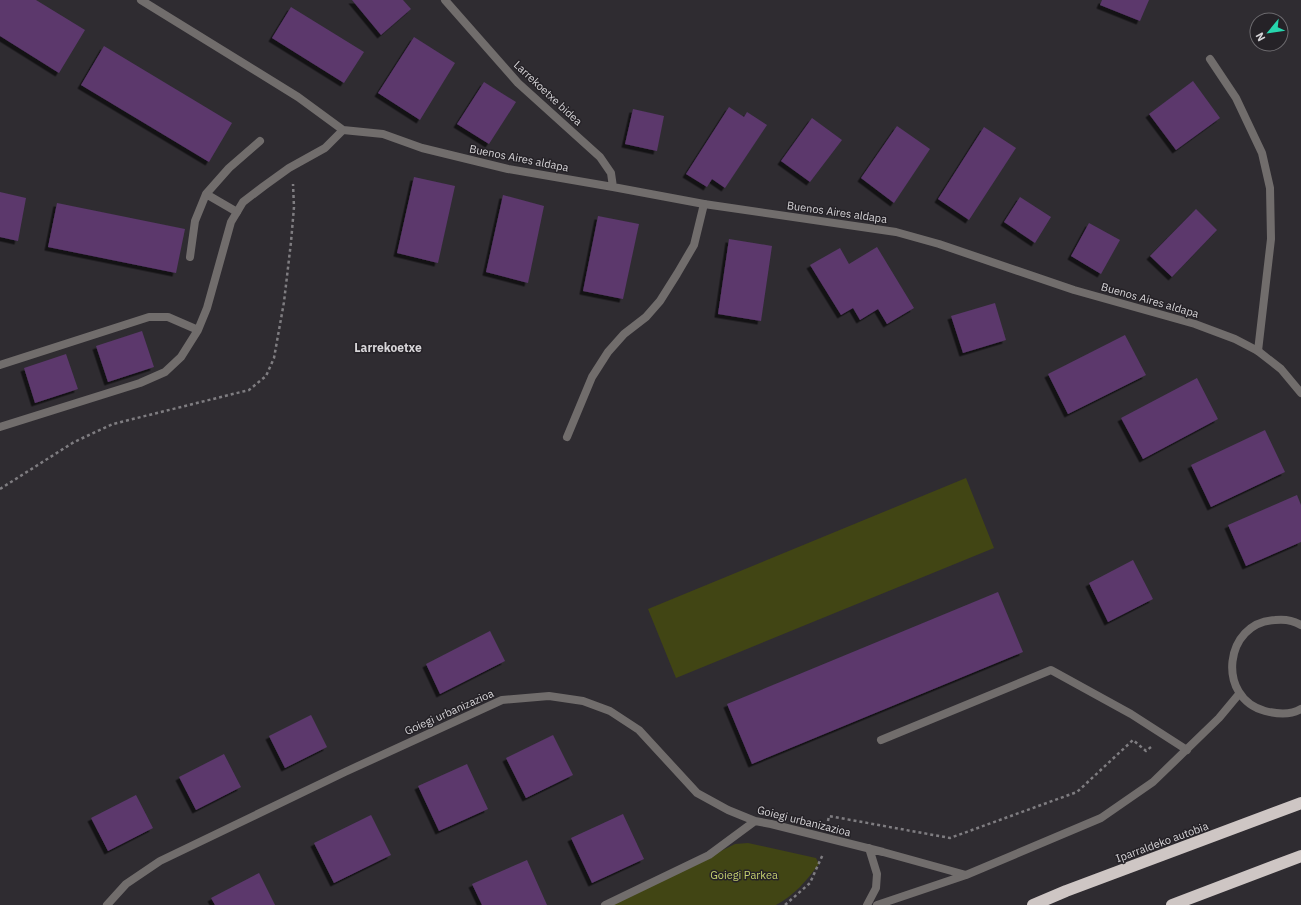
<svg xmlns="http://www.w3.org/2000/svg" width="1301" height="905" viewBox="0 0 1301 905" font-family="'IBM Plex Sans',sans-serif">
  <defs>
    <filter id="shadow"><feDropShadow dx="-3.5" dy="3.5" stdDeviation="0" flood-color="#0009"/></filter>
  </defs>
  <rect width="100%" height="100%" fill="#2f2c31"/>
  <!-- green -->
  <path fill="#414514" d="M966,478L994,548L676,678L648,609Z
    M748,843L816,858L819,864C806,881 795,895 776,905H609L649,887L735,844Z"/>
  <!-- building -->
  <path fill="#5b386c" filter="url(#shadow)" d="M0,0H36L85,30L59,73L0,36Z
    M352,0H403L411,9L381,35Z
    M1102,0H1149L1140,21L1100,5Z
    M291,7L364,52L344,83L272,38Z
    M414,37L455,63L420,120L378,93Z
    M104,46L232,123L209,162L81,85Z
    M1193,81L1220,118L1176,150L1149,114Z
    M484,82L516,102L489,144L457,124Z
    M729,107L744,117L747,112L767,125L725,188L712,179L707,187L686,174Z
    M633,109L664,116L657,151L625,144Z
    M812,118L842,140L810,182L781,161Z
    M897,126L930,149L894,203L861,178Z
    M984,127L1016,148L969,220L938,199Z
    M414,177L455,186L438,263L397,253Z
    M0,192L26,198L18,241L0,237Z
    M503,195L544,206L528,283L486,272Z
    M1020,197L1051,217L1035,243L1004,222Z
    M57,203L185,229L176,273L48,247Z
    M1196,209L1217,230L1172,277L1150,256Z
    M598,216L639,224L623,299L583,291Z
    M1089,223L1120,240L1101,274L1071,256Z
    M729,239L772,246L761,321L718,314Z
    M877,247L914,308L887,324L878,309L860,320L853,308L841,315L810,265L840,248L849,264Z
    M995,303L1006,340L963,353L951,316Z
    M142,331L154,367L108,382L96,346Z
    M1125,335L1146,375L1068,414L1048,374Z
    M66,354L78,389L35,403L24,368Z
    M1197,378L1218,419L1143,459L1121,418Z
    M1265,430L1285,472L1211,507L1191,465Z
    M1297,495L1301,505V542L1246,566L1228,525Z
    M1133,560L1153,599L1108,622L1089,583Z
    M998,592L1023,652L752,764L727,704Z
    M490,631L505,661L440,694L426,664Z
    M311,715L327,747L285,768L269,736Z
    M553,735L573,775L526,798L506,758Z
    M224,754L241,787L196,810L179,777Z
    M467,764L488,809L439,831L418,786Z
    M136,795L153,828L108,851L91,818Z
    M623,814L644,859L592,883L571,838Z
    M371,815L391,855L334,883L314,843Z
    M527,860L547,905H482L472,884Z
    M259,873L275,905H215L211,898Z"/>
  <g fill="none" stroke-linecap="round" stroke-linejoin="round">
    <!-- path -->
    <path stroke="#7f7d81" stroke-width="2.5" stroke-dasharray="3 3" stroke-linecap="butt" d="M0,489L74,442L113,424L249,390L266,376L274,358L284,302L291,242L294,207L293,184
      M828,821L829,816L950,838L1077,792L1133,740L1146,751L1151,747
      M785,905L810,883L823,854"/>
    <!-- service -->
    <path stroke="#716d6c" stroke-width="8" d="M1210,59L1236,98L1262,153L1270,188L1271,239L1258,351
      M206,194L229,168L260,141
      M190,257L195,221L206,194L237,212
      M567,437L592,377L608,352L624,334L646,317L660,301L677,274L694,245L704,204
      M881,740L1051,670L1131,714L1187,750"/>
    <!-- minor -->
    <path stroke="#716d6c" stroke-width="8" d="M141,0L298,97L343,130L383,134L422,148L508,169L613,187L704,204L896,232L939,244L1074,290L1195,324L1235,339L1258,351L1281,369L1301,393
      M445,0L518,83L600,157L611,173L613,187
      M0,365L149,317H168L198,330
      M0,427L140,383L165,372L181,357L198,330L207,308L231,222L243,202L264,186L289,168L325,148L343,130
      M1301,625C1293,620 1284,619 1275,620C1224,622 1216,698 1265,711C1277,714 1291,715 1301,709
      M107,905L126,884L160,861L345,772L502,700L549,696L583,701L610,711L639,730L697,793L728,810L755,821L771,824L883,852L966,875
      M605,905L709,855L755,821
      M867,905L876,888L877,874L869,848
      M877,905L966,875L1101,818L1153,782L1219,718L1239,694"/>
    <!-- motorway -->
    <path stroke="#cec6c4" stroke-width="12" d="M1033,905L1066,891L1301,803
      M1172,905L1301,856"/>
  </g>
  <g text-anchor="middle" stroke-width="3" stroke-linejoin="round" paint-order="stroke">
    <!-- street labels -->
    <g font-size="11" fill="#d7d5d8" stroke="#252227">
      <text transform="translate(548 93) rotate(43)" y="4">Larrekoetxe bidea</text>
      <text transform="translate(519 158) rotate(11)" y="4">Buenos Aires aldapa</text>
      <text transform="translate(837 212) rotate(8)" y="4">Buenos Aires aldapa</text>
      <text transform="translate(1150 300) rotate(16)" y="4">Buenos Aires aldapa</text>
      <text transform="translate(449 712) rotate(-24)" y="4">Goiegi urbanizazioa</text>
      <text transform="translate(804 821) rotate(14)" y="4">Goiegi urbanizazioa</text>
      <text transform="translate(1162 842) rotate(-20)" y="4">Iparraldeko autobia</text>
    </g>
    <!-- park labels -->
    <g font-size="11" fill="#c6d16f" stroke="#252227">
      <text x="744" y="879">Goiegi Parkea</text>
    </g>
    <!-- neighbourhood labels -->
    <g font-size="12" font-weight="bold" fill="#d7d5d8" stroke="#252227">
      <text x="388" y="352">Larrekoetxe</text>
    </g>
  </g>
  <!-- north arrow -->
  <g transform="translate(1269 32) rotate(241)"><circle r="19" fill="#252227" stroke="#6c6a6e"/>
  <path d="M0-3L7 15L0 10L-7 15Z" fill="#27d5ad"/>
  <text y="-6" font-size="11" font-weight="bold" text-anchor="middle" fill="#d7d5d8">N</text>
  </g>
</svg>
